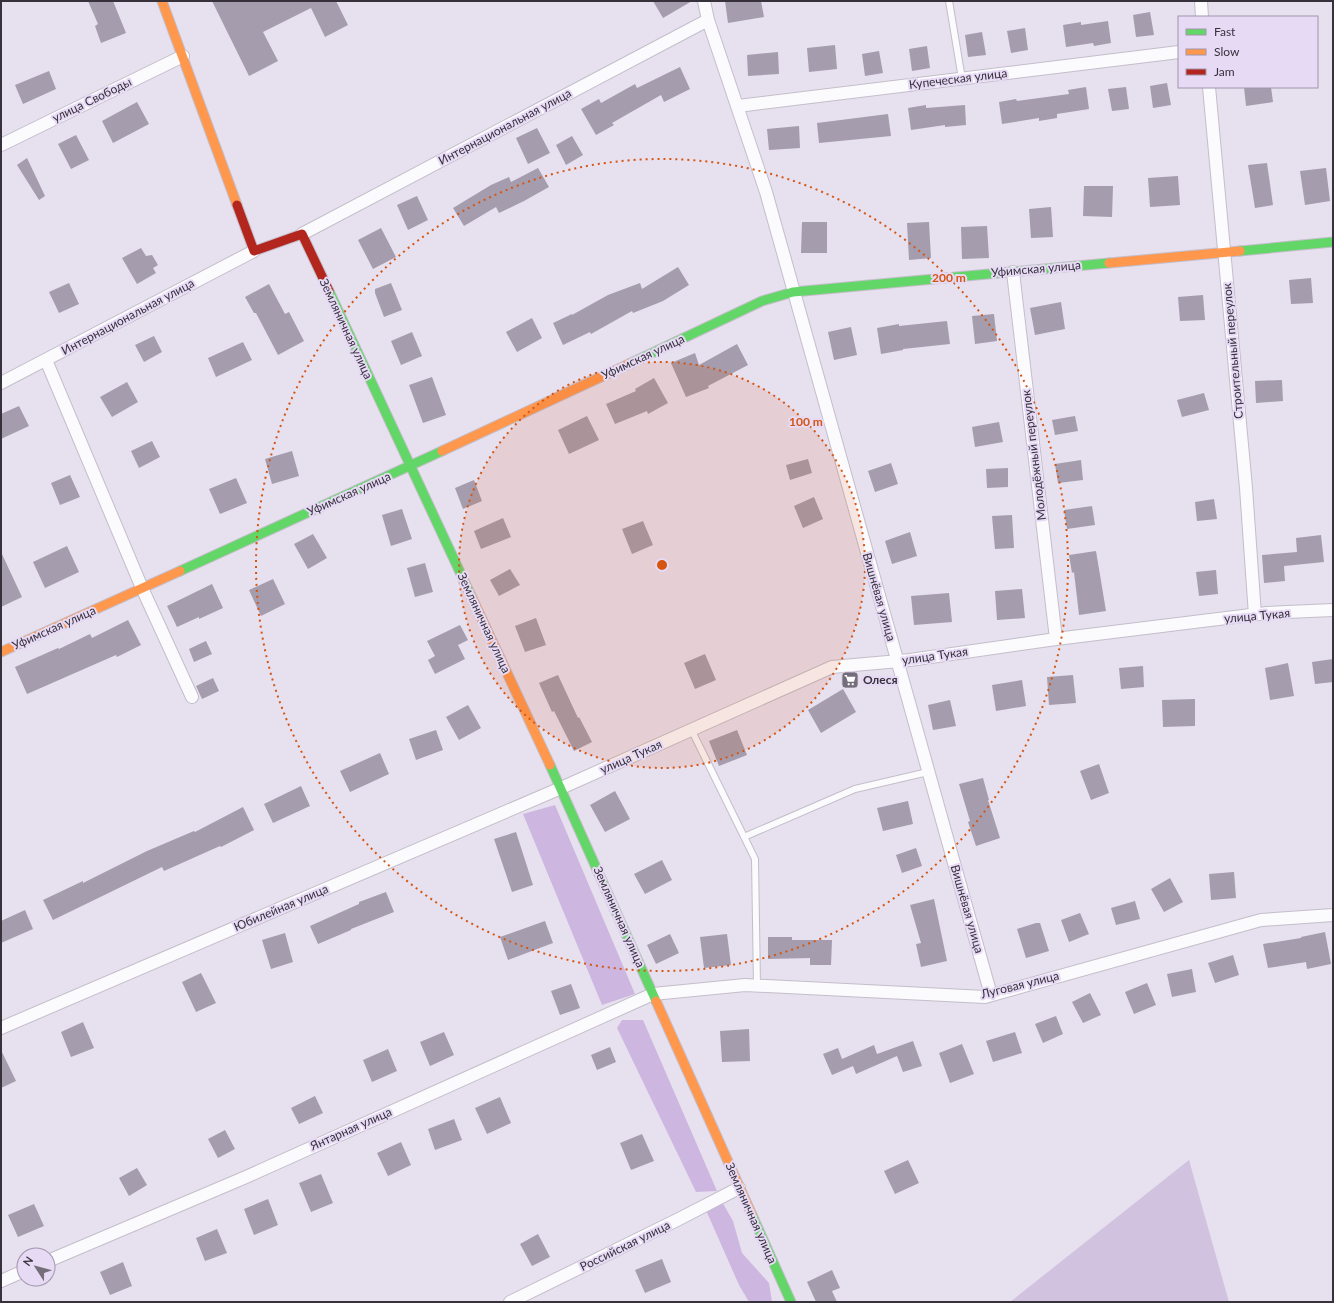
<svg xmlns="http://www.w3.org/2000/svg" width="1334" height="1303" viewBox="0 0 1334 1303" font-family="Lato,sans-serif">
  <rect width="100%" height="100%" fill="#e7e0ef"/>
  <!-- green -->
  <path fill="#d1c2e0" d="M1189,1160L1229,1302H1010Z"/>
  <!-- forest -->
  <path fill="#cdb7e1" d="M555,805L635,994L602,1005L523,814Z
    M622,1020H643L717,1191L696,1192L617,1028Z
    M721,1200L733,1221L742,1253L769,1283L772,1302H749L739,1285L705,1208Z"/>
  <!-- building -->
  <path fill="#a59cae" d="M88,1H113L126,33L101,43L95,26L98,24Z
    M212,1H336L348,25L325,37L311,8L263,32L278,61L249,76Z
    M653,1H692L663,18Z
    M725,1H761L764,17L728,23Z
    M1150,12L1154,35L1136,37L1133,15Z
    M1108,21L1111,43L1094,46L1093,43L1066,47L1063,25L1081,22V25Z
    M1025,28L1028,50L1011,53L1007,31Z
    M982,32L986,55L968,57L965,35Z
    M835,45L837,69L809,72L807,48Z
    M927,46L930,68L912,71L909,49Z
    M879,51L883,73L865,76L862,54Z
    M778,52L779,74L748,76L747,55Z
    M680,67L690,89L664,102L661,95L612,123L614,125L596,135L581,109L599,99L601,103L635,84L637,88Z
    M49,71L56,89L23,104L15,85Z
    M1167,83L1171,105L1153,108L1150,86Z
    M1086,87L1089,109L1057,114V118L1039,121V118L1002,124L999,102L1016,99L1017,101L1069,94L1068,90Z
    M1126,87L1129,109L1112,111L1108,89Z
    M1244,87H1271L1273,102L1246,106Z
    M137,102L149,124L113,143L102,121Z
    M926,105V108L965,105L966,125L945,127V125L911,130L908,108Z
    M888,114L891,136L819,143L817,123Z
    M799,126L800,148L769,150L767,129Z
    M537,128L550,153L528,164L516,138Z
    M76,135L89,160L71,169L58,144Z
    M572,136L583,155L566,165L556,145Z
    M27,158L45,196L39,200L17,165Z
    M1267,163L1273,205L1255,208L1248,165Z
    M538,168L549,187L524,201L499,213L496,207L464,226L453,208L491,185L509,177L511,182Z
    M1326,168L1330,201L1305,205L1300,171Z
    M1178,176L1180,205L1150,207L1148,178Z
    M1084,186H1113L1112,217L1083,216Z
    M417,196L428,220L408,230L397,205Z
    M1051,207L1053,237L1031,238L1029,209Z
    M802,222H827V253H801Z
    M929,222L931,258L909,260L907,223Z
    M987,226L989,258L962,259L961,227Z
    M381,228L396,257L373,269L358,240Z
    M141,248L146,256L152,255L158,265L153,268L156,273L137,284L122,258Z
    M678,267L689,285L663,301L633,313L632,311L591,334L590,332L563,345L553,323L572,314V315L608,295L640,283L642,289Z
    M1311,278L1313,303L1291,304L1289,280Z
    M69,283L79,304L59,313L49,292Z
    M391,283L402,310L384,317L375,293V289Z
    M269,284L285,314L289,312L304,341L278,355L256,313H254L245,297Z
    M1203,295L1205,320L1180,321L1178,297Z
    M1061,302L1065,329L1035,335L1030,308Z
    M994,314L997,341L975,344L972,316Z
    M532,318L542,338L517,352L506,332Z
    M947,321L950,344L903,349V350L881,354L877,328L899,324V326Z
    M851,327L857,355L834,360L828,332Z
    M412,332L422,356L401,365L391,341Z
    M154,336L162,352L144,362L135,345Z
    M243,342L252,360L216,377L208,358Z
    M737,344L748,365L708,386L709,388L686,397L671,363L695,353L699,365Z
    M432,377L446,415L423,423L409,385Z
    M654,378L668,403L648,414L647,411L615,424L606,404L636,391L635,389Z
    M1282,380L1283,401L1256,403L1255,381Z
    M127,382L138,402L112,417L100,397Z
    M1204,393L1209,410L1182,417L1177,400Z
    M19,406L29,426L1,439V414Z
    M587,416L599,440L569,454L558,430Z
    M1075,416L1078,431L1055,435L1052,420Z
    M999,422L1003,442L975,447L972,427Z
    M152,441L160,457L139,468L131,451Z
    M292,451L299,476L272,484L265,459Z
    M808,459L812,473L790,480L786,465Z
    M1081,460L1083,480L1058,483L1055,464Z
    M891,463L898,484L875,492L868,471Z
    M1008,468V487L987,488L986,469Z
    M70,475L80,497L60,505L51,483Z
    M236,478L247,503L220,514L209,489Z
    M474,480L482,501L463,509L455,488Z
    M814,497L823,519L803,528L794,506Z
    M1214,499L1217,519L1197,521L1195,502Z
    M1092,506L1095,525L1067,529L1064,510Z
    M402,509L412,539L391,546L382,515Z
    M1012,515L1014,548L995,549L992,516Z
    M503,518L511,537L481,549L474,531Z
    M643,521L653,545L632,554L622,529Z
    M910,532L917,556L892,564L885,541Z
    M313,534L327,558L308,569L294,544Z
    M1321,535L1324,562L1284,566L1285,581L1264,583L1262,555L1297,552L1296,538Z
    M67,546L79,572L45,588L33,562Z
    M1096,551L1106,611L1079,615L1074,572L1072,573L1069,555Z
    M1,552L22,597L1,607Z
    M425,563L433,592L415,597L407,568Z
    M510,569L520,585L499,596L490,580Z
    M1216,570L1218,594L1199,596L1196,572Z
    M273,579L285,604L261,616L249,590Z
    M212,584L223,608L199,619V617L177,627L167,606Z
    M1022,589L1025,618L997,620L995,591Z
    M949,593L952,622L914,625L911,596Z
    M536,618L546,645L525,652L515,626Z
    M128,620L141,645L117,657L116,655L27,694L15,667L58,648L59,649L90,634L92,638Z
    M460,625L468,640L458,645L465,659L435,674L428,660L435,656L427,641Z
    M206,641L212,654L194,662L189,649Z
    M705,654L716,680L695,689L684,663Z
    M1333,659V682L1315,684L1312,662Z
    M1288,663L1294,696L1270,700L1265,668Z
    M1143,666L1144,687L1121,689L1119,668Z
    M558,675L578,718L579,717L592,742L574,751L554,711L552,712L539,683Z
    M1073,675L1076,703L1049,705L1047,677Z
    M213,678L219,691L202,699L196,686Z
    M1022,680L1026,706L996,711L992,685Z
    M843,689L856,712L821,733L808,710Z
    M1195,699V726L1163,727L1162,700Z
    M950,700L956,726L933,730L928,705Z
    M468,705L481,728L459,740L446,717Z
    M436,730L443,750L416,760L409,739Z
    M737,730L747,755L719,766L709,741Z
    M380,753L389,774L350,792L340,771Z
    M1099,764L1109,793L1091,800L1080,771Z
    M983,778L989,800H988L1000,838L976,846L968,822L970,821L959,784Z
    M301,786L310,806L273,823L264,804Z
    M615,791L630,819L605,832L590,805Z
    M908,801L913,824L883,831L877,808Z
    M243,807L254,830L221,847L220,846L164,871L162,867L53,920L43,900L83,881V883L147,851L194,831L195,832Z
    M516,832L533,885L512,892L494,839Z
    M916,848L922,866L902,873L896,855Z
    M662,860L672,880L645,894L634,874Z
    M1234,872L1236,898L1211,900L1209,874Z
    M1170,878L1183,902L1164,912L1151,889Z
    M386,892L394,912L351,929V930L318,944L310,926L359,904V902Z
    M934,899L947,961L921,967L916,944L921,943L910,905Z
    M1135,901L1140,919L1116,925L1111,908Z
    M25,910L33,929L1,943V921Z
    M1080,913L1089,934L1069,942L1061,920Z
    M545,921L553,943L508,960L500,937Z
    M1036,923H1040L1049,951L1026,958L1017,929Z
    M1325,932L1331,964L1307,969L1306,962L1268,968L1263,944L1301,938V937Z
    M285,933L293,962L271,969L262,940Z
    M670,934L679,953L656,964L647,945Z
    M727,934L731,965L704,968L700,937Z
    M768,937H792V940H832L831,965H810V958L768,959Z
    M1233,955L1239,975L1215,983L1208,963Z
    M1192,969L1196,992L1172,997L1167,974Z
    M201,973L216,1003L196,1012L182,982Z
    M1147,983L1156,1005L1134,1014L1125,992Z
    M571,984L580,1008L560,1015L551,991Z
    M1090,993L1101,1015L1083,1023L1072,1002Z
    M1056,1016L1063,1034L1043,1043L1035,1024Z
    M83,1022L94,1048L71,1057L61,1032Z
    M749,1029L750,1061L722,1062L720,1031Z
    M444,1032L454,1055L430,1066L420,1042Z
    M1015,1032L1022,1053L993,1062L986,1041Z
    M913,1041L922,1066L903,1072L897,1056L856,1074L853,1066L832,1075L823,1054L838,1048L842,1059L874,1045L877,1054Z
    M962,1044L974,1074L950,1083L939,1053Z
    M610,1047L616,1062L597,1070L591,1055Z
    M388,1049L397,1071L372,1082L363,1060Z
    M1,1050L16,1081L1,1088Z
    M315,1096L323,1113L299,1124L291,1108Z
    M500,1097L511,1123L487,1134L475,1108Z
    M454,1119L462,1140L435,1150L428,1129Z
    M225,1130L235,1149L218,1158L208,1139Z
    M642,1134L654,1161L631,1170L620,1143Z
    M401,1142L411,1165L388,1176L377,1153Z
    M908,1160L919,1183L895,1194L884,1171Z
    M137,1168L147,1185L129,1196L119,1178Z
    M321,1174L333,1203L311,1212L299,1183Z
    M268,1199L278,1225L254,1235L244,1209Z
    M34,1204L44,1226L18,1237L8,1215Z
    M217,1229L227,1253L205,1261L196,1238Z
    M538,1234L550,1257L532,1266L520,1244Z
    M662,1259L671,1282L645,1293L635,1270Z
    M123,1262L132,1286L110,1295L100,1272Z
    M832,1270L840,1288L832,1291L837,1302H816L807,1282Z"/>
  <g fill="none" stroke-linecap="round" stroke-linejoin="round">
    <!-- lane casing -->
    <g stroke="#c4beca" stroke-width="8">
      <path id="lane" d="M949,1L962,79
        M692,731L755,859L757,985
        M744,837L855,789L928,772"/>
    </g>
    <!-- street casing -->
    <g stroke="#c4beca" stroke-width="14">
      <path id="street" d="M704,1L708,20L766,192L991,995
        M1201,1L1202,17
        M1209,87L1246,488L1255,615
        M738,106L1179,52
        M1,145L183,56
        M302,234L708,20
        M1013,272L1056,639
        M46,360L142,588L192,697
        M1,383L254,251
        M1,1028L561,788L832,667L910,660L1056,639L1267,613L1333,610
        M48,1261L246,1177L653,994L745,985L985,997L1261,920L1333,915
        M1,1281L24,1271
        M510,1302L677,1220L739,1188"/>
    </g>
    <!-- fast casing -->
    <g stroke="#c4beca" stroke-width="11">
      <path id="fast" d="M1240,251L1333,242
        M329,291L472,598
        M631,363L762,301L793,292L1109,263
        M180,571L442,451
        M550,765L656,1001
        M752,1215L791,1302"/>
    </g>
    <!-- slow casing -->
    <g stroke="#c4beca" stroke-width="11">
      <path id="slow" d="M162,1L237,205
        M1109,263L1240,251
        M442,451L631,363
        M472,598L550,765
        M1,652L180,571
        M656,1001L752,1215"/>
    </g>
    <!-- jam casing -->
    <g stroke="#c4beca" stroke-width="11">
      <path id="jam" d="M237,205L254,251L302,234L329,291"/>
    </g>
    <!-- lane -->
    <use href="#lane" stroke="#fbfafd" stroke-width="6"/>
    <!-- street -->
    <use href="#street" stroke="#fbfafd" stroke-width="12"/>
    <!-- fast -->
    <use href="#fast" stroke="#63d668" stroke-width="9"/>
    <!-- slow -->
    <use href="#slow" stroke="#ff974d" stroke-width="9"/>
    <!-- jam -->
    <use href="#jam" stroke="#b3261e" stroke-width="9"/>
  </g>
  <!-- distance rings -->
  <circle cx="662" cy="565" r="203" fill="#d65511" fill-opacity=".12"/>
  <g fill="none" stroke="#d65511" stroke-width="2" stroke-dasharray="2 4">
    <circle cx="662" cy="565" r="203"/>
    <circle cx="662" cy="565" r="406"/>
  </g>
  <!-- icons -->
  <defs>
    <g id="supermarket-square" transform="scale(0.9)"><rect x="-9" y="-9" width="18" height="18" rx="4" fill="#746e7a" stroke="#e7daf5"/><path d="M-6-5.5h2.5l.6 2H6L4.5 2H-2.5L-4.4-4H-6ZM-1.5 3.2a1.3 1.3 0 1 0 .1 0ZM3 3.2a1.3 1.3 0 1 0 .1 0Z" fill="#fff"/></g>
  </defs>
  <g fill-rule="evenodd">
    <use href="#supermarket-square" x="850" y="680"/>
  </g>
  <g text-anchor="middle" stroke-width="4" stroke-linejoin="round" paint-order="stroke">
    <!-- street labels -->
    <g font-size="12" fill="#36313b" stroke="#e7daf5">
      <text transform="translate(958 79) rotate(-7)" y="4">Купеческая улица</text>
      <text transform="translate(92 100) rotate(-26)" y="4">улица Свободы</text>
      <text transform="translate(505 127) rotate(-28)" y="4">Интернациональная улица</text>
      <text transform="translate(1036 269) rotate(-5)" y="4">Уфимская улица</text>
      <text transform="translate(128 317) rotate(-28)" y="4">Интернациональная улица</text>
      <text transform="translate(346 329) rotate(65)" y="4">Земляничная улица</text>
      <text transform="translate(1233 351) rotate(-95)" y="4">Строительный переулок</text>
      <text transform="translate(643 357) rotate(-25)" y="4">Уфимская улица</text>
      <text transform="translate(1034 455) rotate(-97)" y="4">Молодёжный переулок</text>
      <text transform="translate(349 494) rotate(-24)" y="4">Уфимская улица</text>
      <text transform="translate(879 597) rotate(74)" y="4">Вишнёвая улица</text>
      <text transform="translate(1257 616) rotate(-5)" y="4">улица Тукая</text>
      <text transform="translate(484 623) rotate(65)" y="4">Земляничная улица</text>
      <text transform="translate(54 628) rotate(-24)" y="4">Уфимская улица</text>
      <text transform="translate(935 656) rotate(-8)" y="4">улица Тукая</text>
      <text transform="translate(631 757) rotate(-24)" y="4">улица Тукая</text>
      <text transform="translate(281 908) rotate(-23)" y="4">Юбилейная улица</text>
      <text transform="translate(967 909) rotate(74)" y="4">Вишнёвая улица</text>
      <text transform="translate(619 917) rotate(66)" y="4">Земляничная улица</text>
      <text transform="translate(1020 985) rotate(-14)" y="4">Луговая улица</text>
      <text transform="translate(351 1129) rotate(-24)" y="4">Янтарная улица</text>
      <text transform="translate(751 1213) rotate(66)" y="4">Земляничная улица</text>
      <text transform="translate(625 1246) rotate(-26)" y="4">Российская улица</text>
    </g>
    <!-- poi labels -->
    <g font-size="12" font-weight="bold" fill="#36313b" stroke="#e7daf5" text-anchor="start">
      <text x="863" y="684">Олеся</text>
    </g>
  </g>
  <circle cx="662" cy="565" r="6" fill="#d65511" stroke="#e7daf5" stroke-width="2"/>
  <g font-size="12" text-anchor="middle" font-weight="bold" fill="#d65511" stroke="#e7daf5" stroke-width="4" stroke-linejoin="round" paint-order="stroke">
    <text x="949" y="282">200 m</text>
    <text x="806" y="426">100 m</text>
  </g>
  <!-- border -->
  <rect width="1334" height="1303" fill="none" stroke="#36313b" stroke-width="4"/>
  <!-- legend -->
  <rect x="1178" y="16" width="140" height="72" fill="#e7daf5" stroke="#a096ab"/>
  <rect x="1186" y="29" width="20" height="6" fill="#63d668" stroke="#a096ab"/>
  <text x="1214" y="36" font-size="12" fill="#36313b">Fast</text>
  <rect x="1186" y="49" width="20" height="6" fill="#ff974d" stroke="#a096ab"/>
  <text x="1214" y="56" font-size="12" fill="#36313b">Slow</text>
  <rect x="1186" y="69" width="20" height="6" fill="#b3261e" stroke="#a096ab"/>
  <text x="1214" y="76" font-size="12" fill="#36313b">Jam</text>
  <!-- north arrow -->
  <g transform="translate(36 1267) rotate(306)"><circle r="19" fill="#e7daf5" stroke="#a096ab"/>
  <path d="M0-3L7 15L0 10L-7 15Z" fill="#746e7a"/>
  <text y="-6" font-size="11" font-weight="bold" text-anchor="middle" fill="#36313b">N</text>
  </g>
</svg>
